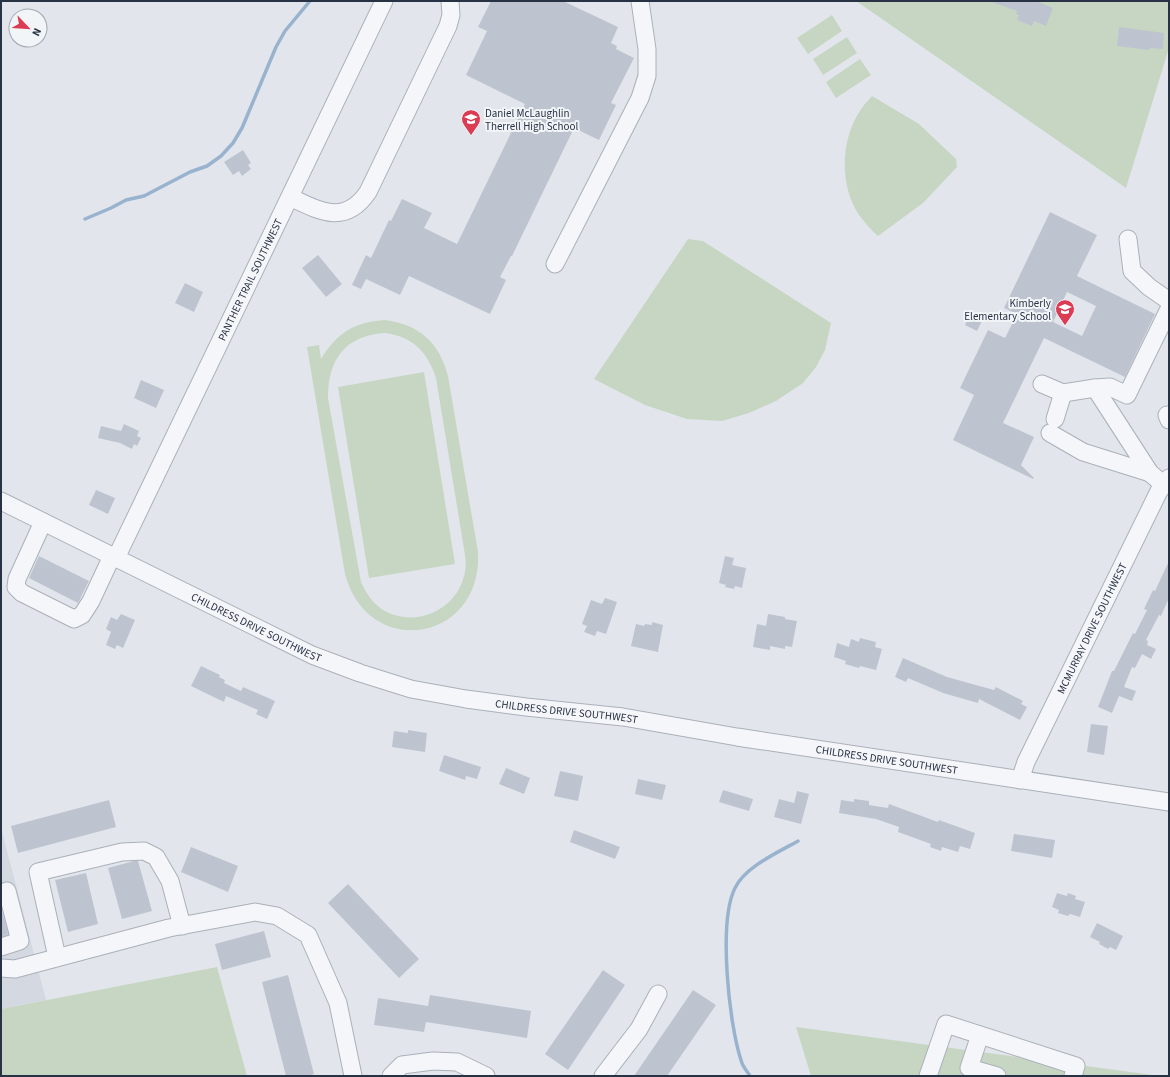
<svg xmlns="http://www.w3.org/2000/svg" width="1170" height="1077" viewBox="0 0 1170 1077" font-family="'Source Sans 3',sans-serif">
  <rect width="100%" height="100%" fill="#e2e6ec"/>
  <!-- built -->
  <path fill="#d3d8e1" d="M1,828L46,1000L1,1009Z"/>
  <!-- green -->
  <path fill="#c7d6c2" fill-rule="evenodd" d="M856,1H1169V48L1126,188Z
    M832,15L842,31L808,54L797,38Z
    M847,37L857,53L823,75L813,59Z
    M860,59L871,75L836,98L826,82Z
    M872,96L919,124L956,159L957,167L923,203L878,236C871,230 865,223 859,215C839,185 840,138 862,108C865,103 869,100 872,96Z
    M688,239L703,241L831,323L825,350L816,367L803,383L776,401L749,413L722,421L687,419L645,405L594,379Z
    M385,320C420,325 439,342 448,376L478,552C483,642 368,661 345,574L307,347L319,345L321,359C337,333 354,322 385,320ZM385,333C413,337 427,351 436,378L465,555C466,562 466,569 464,576C456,609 419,626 389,613C375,607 367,595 361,582L328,398C328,360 344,336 385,333Z
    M424,372L455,564L369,578L338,387Z
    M217,967L247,1076H1V1009Z
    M796,1027L1160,1076H811Z"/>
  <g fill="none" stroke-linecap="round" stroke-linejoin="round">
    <!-- stream -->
    <path stroke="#99b3cf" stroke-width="3.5" d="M85,219L111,208L126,200L144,196L190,172L207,166L221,156L233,143L242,128L276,47L285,31L310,1
      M750,1076C747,1071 742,1066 741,1060C729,1024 718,922 735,888C745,867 777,853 798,841"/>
  </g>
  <!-- building -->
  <path fill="#bec4cf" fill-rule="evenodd" d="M491,1H563L618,27L611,43L617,46L616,49L634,58L611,103L616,105L599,140L574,128L512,256H511L500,277L506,280L490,314L409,276L400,295L366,279L361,289L352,285L366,255L371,258L389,220L391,221L402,199L432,213L424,228L457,244L525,104L466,75L487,31L478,27Z
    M1036,1L1053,8L1046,26L1034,21L1032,26L1017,20L1019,15L1016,14L1017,11L992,2Z
    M1119,27L1164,33L1163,49L1150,48L1149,50L1117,46Z
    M243,150L251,163L248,165L251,169L242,176L239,171L233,175L224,162Z
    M1050,212L1097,235L1077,276L1155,314L1125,377L1044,338L1003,423L1034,437L1021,465L1034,478L1033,479L953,440L974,395L960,388L988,330L1005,338L1017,314L1004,308ZM1067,292L1096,306L1082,336L1053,322Z
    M318,255L342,284L326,297L302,268Z
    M185,283L203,292L194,312L175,303Z
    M969,315L982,321L977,331L965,325Z
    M141,380L164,390L156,408L134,398Z
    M124,424L139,431L137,436L141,438L137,446L134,444L132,449L120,443L98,438L101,426L121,431Z
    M96,490L115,498L108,514L89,505Z
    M39,556L89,581L78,603L29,578Z
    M725,556L734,558L732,565L746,568L742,588L735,586L734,589L725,587L726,585L719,583Z
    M1169,561V598L1161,616L1159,615L1146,640L1148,641L1147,645L1156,649L1151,659L1142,654L1135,668L1132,667L1124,687L1136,691L1132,701L1119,696L1112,713L1098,707L1112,671H1114L1133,633L1135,634L1147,610L1144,609L1153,590L1155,591Z
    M605,598L617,602L606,634L597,631L595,636L584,632L587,626L582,624L591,600L602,604Z
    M121,614L135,620L123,648L117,645L115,649L106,645L111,632L106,629L111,617L117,620Z
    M768,614L785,617V619L797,621L792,647L785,646V649L770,646V650L753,647L757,624L766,626Z
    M652,622L663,625L658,652L631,646L636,624L644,626L645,624L652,625Z
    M860,638L876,642L875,647L882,649L876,670L860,666L859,668L845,664L846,661L834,657L837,643L849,647L851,639L859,642Z
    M903,658L947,677L994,690L996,687L1023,701L1021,704L1027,707L1020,720L979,699L978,703L943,693L908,678L906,682L895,677Z
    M201,666L220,675L219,677L225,680L224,683L241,691L243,687L275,701L267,719L256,714L258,710L226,696L224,702L191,686Z
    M1091,724L1108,726L1104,755L1087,752Z
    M408,730L427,733L425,752L392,747L394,731L408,733Z
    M444,755L481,767L477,779L466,776L465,780L439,771Z
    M506,768L530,778L524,794L499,784Z
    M560,771L583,776L578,801L554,796Z
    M638,779L666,785L662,800L635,794Z
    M723,790L753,799L749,811L719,802Z
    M797,791L809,794L801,824L774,817L779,799L794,803Z
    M854,799L869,801V805L888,808L889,804L938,822L939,820L975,833L970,849L960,846L958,852L942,847L941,851L930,847L931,844L898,832L899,827L876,819L839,813L841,800L854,802Z
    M109,800L116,827L18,853L11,826Z
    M574,830L620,847L615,859L570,842Z
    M1014,834L1055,840L1052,858L1011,851Z
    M191,847L238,866L228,892L181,872Z
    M134,861H138L152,911L122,919L108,868Z
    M86,873L98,924L68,932L55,880Z
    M348,884L419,959L399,978L328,903Z
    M1057,893L1067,896L1068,893L1076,896L1075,899L1085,902L1080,917L1070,914L1068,916L1058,913L1059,910L1052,907Z
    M1,908L8,934L1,937Z
    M1097,923L1123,936L1116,950L1110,947L1108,949L1099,944L1100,942L1090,937Z
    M264,931L271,957L222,970L215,944Z
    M603,970L625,985L568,1070L545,1054Z
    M288,975L314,1074L307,1076H286L262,982Z
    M693,990L716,1005L667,1076H634Z
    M430,995L531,1011L527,1038L426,1022L424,1032L374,1025L378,998L428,1006Z"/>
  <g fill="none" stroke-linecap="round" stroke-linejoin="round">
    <!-- minor casing -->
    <g stroke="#aab0ba" stroke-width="19">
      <g id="minor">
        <path d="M290,197C319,211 345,226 368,192L448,26L451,15L450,1"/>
        <path d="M1128,239L1132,271L1149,287L1169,301"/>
        <path d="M555,264L640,98L647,76V49L640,1"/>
        <path d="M1042,384L1063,393L1095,388L1110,387L1127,395L1169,309"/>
        <path d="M1095,388L1150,473L1164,485"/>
        <path d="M1167,415L1169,420"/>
        <path d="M1055,419L1063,393"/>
        <path d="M1050,433L1083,452L1150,473"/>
        <path id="s1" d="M1,501L312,655L360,673L411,689L466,699L526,707L623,717L737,737L1169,802"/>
        <path d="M43,522L17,579L16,587L22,593L74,619L82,615L91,601L112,556"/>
        <path id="s2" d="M116,558L384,1"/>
        <path id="s3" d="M1020,780L1026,762L1159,491L1169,478"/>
        <path d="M1,947L20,941L7,891"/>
        <path d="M57,957L38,872L122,852L144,851L156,857L170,881L182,926"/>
        <path d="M1,968L15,969L169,928L255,912L277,916L308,935L338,1003L353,1076"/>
        <path d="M980,1035L969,1068L997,1076"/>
        <path d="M391,1076L402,1065L433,1061L457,1062L486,1076"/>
        <path d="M603,1076L639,1029L658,994"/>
        <path d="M928,1076L946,1024L1076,1066L1073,1076"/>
      </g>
    </g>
    <!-- minor -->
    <use href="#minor" stroke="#f5f6f9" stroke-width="17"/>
  </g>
  <!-- icons -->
  <defs>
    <g id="school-pin" transform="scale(1)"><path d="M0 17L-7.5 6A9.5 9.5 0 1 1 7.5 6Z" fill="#dc3c53" stroke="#f2f5f8"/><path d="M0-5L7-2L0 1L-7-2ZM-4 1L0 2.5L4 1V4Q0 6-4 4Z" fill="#fff"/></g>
  </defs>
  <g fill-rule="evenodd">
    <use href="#school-pin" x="471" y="119"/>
    <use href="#school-pin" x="1065" y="309"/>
  </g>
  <g text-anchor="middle" stroke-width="4" stroke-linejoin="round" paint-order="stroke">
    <!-- poi labels -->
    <g font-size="11" fill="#283245" stroke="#f2f5f8" text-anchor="start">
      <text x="485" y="117">Daniel McLaughlin<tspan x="485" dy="13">Therrell High School</tspan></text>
      <text x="1051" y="307" text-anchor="end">Kimberly<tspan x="1051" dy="13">Elementary School</tspan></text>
    </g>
    <!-- street labels -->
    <g font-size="11" fill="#283245" stroke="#f2f5f8">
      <text dy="4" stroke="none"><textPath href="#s2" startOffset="309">PANTHER TRAIL SOUTHWEST</textPath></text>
      <text dy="4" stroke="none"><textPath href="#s1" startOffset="285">CHILDRESS DRIVE SOUTHWEST</textPath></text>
      <text dy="4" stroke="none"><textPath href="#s3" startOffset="168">MCMURRAY DRIVE SOUTHWEST</textPath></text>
      <text dy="4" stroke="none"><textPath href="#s1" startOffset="609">CHILDRESS DRIVE SOUTHWEST</textPath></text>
      <text dy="4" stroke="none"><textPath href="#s1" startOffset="933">CHILDRESS DRIVE SOUTHWEST</textPath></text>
    </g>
  </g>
  <!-- border -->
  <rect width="1170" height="1077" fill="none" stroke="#283245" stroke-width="4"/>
  <!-- north arrow -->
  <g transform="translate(28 28) rotate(115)"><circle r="19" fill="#f2f5f8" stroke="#a1a7b0"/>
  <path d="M0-3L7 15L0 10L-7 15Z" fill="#dc3c53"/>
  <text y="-6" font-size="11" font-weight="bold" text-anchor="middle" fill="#283245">N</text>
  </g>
</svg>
